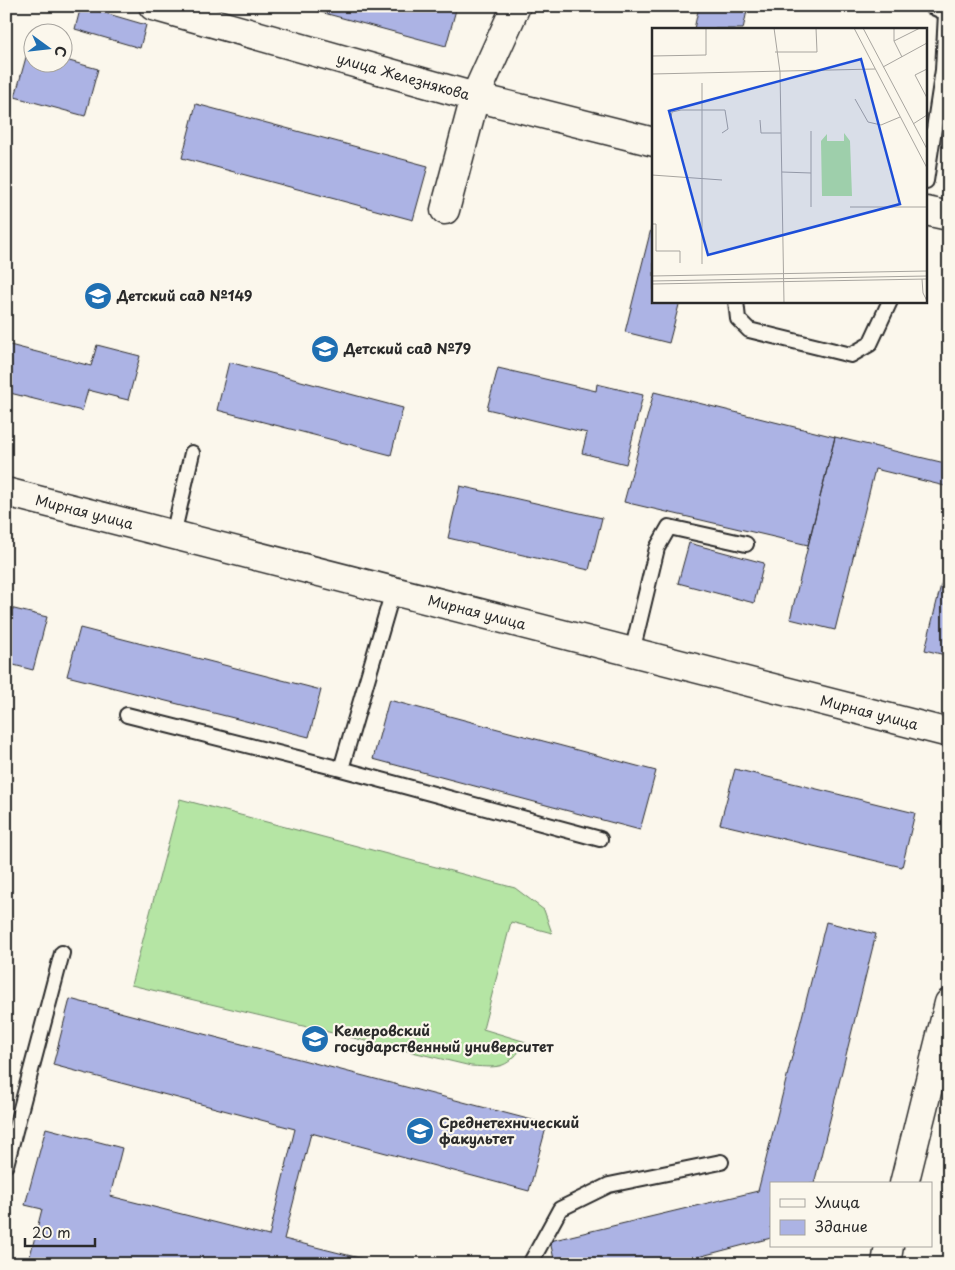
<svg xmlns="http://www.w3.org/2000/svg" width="955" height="1270" viewBox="0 0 955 1270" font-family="'Playpen Sans',sans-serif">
  <rect width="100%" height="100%" fill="#fbf7ec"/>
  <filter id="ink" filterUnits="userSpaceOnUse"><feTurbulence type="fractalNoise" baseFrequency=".02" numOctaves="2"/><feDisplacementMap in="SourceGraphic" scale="10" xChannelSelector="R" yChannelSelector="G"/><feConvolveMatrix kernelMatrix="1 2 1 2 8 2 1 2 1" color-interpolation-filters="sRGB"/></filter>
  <g filter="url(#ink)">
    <!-- garden -->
    <path fill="#b5e5a4" stroke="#708868" d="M180,799L515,888L544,910L552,933L511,922L483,1029L526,1042C507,1069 502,1068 471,1066L131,985Z"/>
    <!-- building -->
    <path fill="#acb3e4" stroke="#2b2b2b" d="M81,6L146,25L140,48L75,29Z
      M298,6H457L446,46Z
      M699,6H748L743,29H694Z
      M28,50L32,51V62H62V59L98,69L85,116L15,97Z
      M196,104L428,166L413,220L182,158Z
      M654,217V301H680L669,343L625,332Z
      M6,344L91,366L97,345L140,356L128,400L88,390L82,411L6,392Z
      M229,362L403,408L391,455L217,410Z
      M498,368L596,391L597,384L643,395L626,464L582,453L587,433L487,409Z
      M654,392L835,437L808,545L624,502Z
      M835,437L949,464V487L875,469L835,630L790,619Z
      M460,486L602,518L589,570L448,538Z
      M689,543L764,563L754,603L678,583Z
      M949,552V656L925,650Z
      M6,607L47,617L33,670L6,663Z
      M80,628L321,690L309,737L67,676Z
      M389,700L656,771L640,830L373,759Z
      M735,769L915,813L902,867L720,824Z
      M826,922L876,934L814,1184H771V1238L671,1264H555L550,1241L758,1191Z
      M70,999L547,1124L529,1191L311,1133L284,1239L383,1264H28L42,1209L25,1205L46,1128L122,1148L110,1196L269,1236L295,1129L53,1065Z"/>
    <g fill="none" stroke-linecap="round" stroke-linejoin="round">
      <!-- lane casing -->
      <g stroke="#2b2b2b" stroke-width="18">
        <path id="lane" d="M926,181L943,70L946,13L931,6
          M736,301L738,319L749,330L851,355L870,344L890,301
          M173,535L192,453
          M632,652L657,548L669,527L746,544
          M127,715L341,769L393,591
          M341,769L600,839
          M6,1165L62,953
          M530,1264L560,1209L609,1185L721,1162"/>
      </g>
      <!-- street casing -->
      <g stroke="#2b2b2b" stroke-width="31">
        <g id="street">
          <path id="s1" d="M153,6L475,97L654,142"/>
          <path d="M445,210L475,97L516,6"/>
          <path d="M926,211L949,216"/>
          <path id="s2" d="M6,492L949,733"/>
        </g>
      </g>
      <!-- secondary casing -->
      <g stroke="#2b2b2b" stroke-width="31">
        <path id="secondary" d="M904,1184L949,1003
          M886,1264L889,1246"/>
      </g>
      <!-- lane -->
      <use href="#lane" stroke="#fbf7ec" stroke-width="14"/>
      <!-- street -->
      <use href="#street" stroke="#fbf7ec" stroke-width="28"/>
      <!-- secondary -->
      <use href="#secondary" stroke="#fbf7ec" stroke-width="28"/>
    </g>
  </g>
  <!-- icons -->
  <defs>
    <g id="school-disc" transform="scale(1.4375)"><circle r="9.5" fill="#1f6fb2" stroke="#fbf7ec"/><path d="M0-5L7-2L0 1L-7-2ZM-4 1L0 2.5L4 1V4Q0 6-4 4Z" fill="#fff"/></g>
    <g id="university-disc" transform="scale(1.4375)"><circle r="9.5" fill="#1f6fb2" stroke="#fbf7ec"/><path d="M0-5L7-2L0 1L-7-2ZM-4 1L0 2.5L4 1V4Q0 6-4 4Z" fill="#fff"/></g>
  </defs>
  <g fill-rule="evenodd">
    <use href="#school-disc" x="98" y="296"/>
    <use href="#school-disc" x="325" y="349"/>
    <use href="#university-disc" x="315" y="1039"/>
    <use href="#university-disc" x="420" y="1131"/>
  </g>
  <g text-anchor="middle" stroke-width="4.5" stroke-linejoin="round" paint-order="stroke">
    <!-- street labels -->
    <g font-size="14" fill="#2b2b2b" stroke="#fbf7ec">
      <text dy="5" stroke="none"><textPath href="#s1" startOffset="260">улица Железнякова</textPath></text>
      <text dy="5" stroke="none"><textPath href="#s2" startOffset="81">Мирная улица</textPath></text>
      <text dy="5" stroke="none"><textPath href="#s2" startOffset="486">Мирная улица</textPath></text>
      <text dy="5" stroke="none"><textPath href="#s2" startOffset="891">Мирная улица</textPath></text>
    </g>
    <!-- poi labels -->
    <g font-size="14" font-weight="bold" fill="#2b2b2b" stroke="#fbf7ec" text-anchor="start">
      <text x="117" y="301">Детский сад №149</text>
      <text x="344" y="354">Детский сад №79</text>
      <text x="334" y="1036">Кемеровский<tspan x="334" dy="16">государственный университет</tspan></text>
      <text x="439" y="1128">Среднетехнический<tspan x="439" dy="16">факультет</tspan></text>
    </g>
  </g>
  <!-- overview -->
  <g transform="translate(652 28)">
    <rect width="275" height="275" fill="#fbf7ec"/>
    <path d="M192,105L198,113L200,168H170L169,113L175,106V113H192Z" fill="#b5e5a4"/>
    <path fill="none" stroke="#a8a59f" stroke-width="1" d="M122,0L128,44L132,275M202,0L275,140M211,0L275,121M242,0V13L250,29M242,13L268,0M123,24H165L164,0M0,28L54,27V0M231,39L275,15M275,41L263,47L275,70M0,46L223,41M50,55V236M203,71L216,94L229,97L248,89M19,89L20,84L29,82H73L76,101L70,105M108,92L109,105H129M261,96L275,87M159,103V145M130,144L159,145V179M0,147L70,152M198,179H275M0,196H4V223H28V235M0,248L275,243M270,251L271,265L275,273M0,253L275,248M0,256L275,251"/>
    <path fill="#1d4ed8" fill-opacity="0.15" stroke="#1d4ed8" stroke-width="2.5" d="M209,31L248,176L56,227L17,83Z"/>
    <rect width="275" height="275" fill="none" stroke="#2b2b2b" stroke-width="2.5"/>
  </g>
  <!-- margin -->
  <rect width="955" height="1270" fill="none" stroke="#fbf7ec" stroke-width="25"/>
  <rect x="12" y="12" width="930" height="1245" fill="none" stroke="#2b2b2b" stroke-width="2" filter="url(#ink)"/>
  <!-- legend -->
  <rect x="770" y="1182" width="162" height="65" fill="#fbf7ec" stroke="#a8a59f"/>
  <rect x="780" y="1199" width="25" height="8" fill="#fbf7ec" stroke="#a8a59f"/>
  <text x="815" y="1208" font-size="15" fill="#2b2b2b">Улица</text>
  <rect x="780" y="1220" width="25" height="15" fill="#acb3e4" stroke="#a8a59f"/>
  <text x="815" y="1232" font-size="15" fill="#2b2b2b">Здание</text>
  <!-- north arrow -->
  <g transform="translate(48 48) rotate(105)"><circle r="24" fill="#fbf7ec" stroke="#a8a59f"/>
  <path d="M0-4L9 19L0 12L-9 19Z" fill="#1f6fb2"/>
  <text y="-8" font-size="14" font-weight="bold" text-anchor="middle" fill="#2b2b2b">С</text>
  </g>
  <!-- scale -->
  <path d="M25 1238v8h70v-8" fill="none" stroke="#2b2b2b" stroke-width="2.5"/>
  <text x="32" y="1238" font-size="15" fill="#2b2b2b" stroke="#fbf7ec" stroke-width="4" paint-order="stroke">20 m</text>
</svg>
